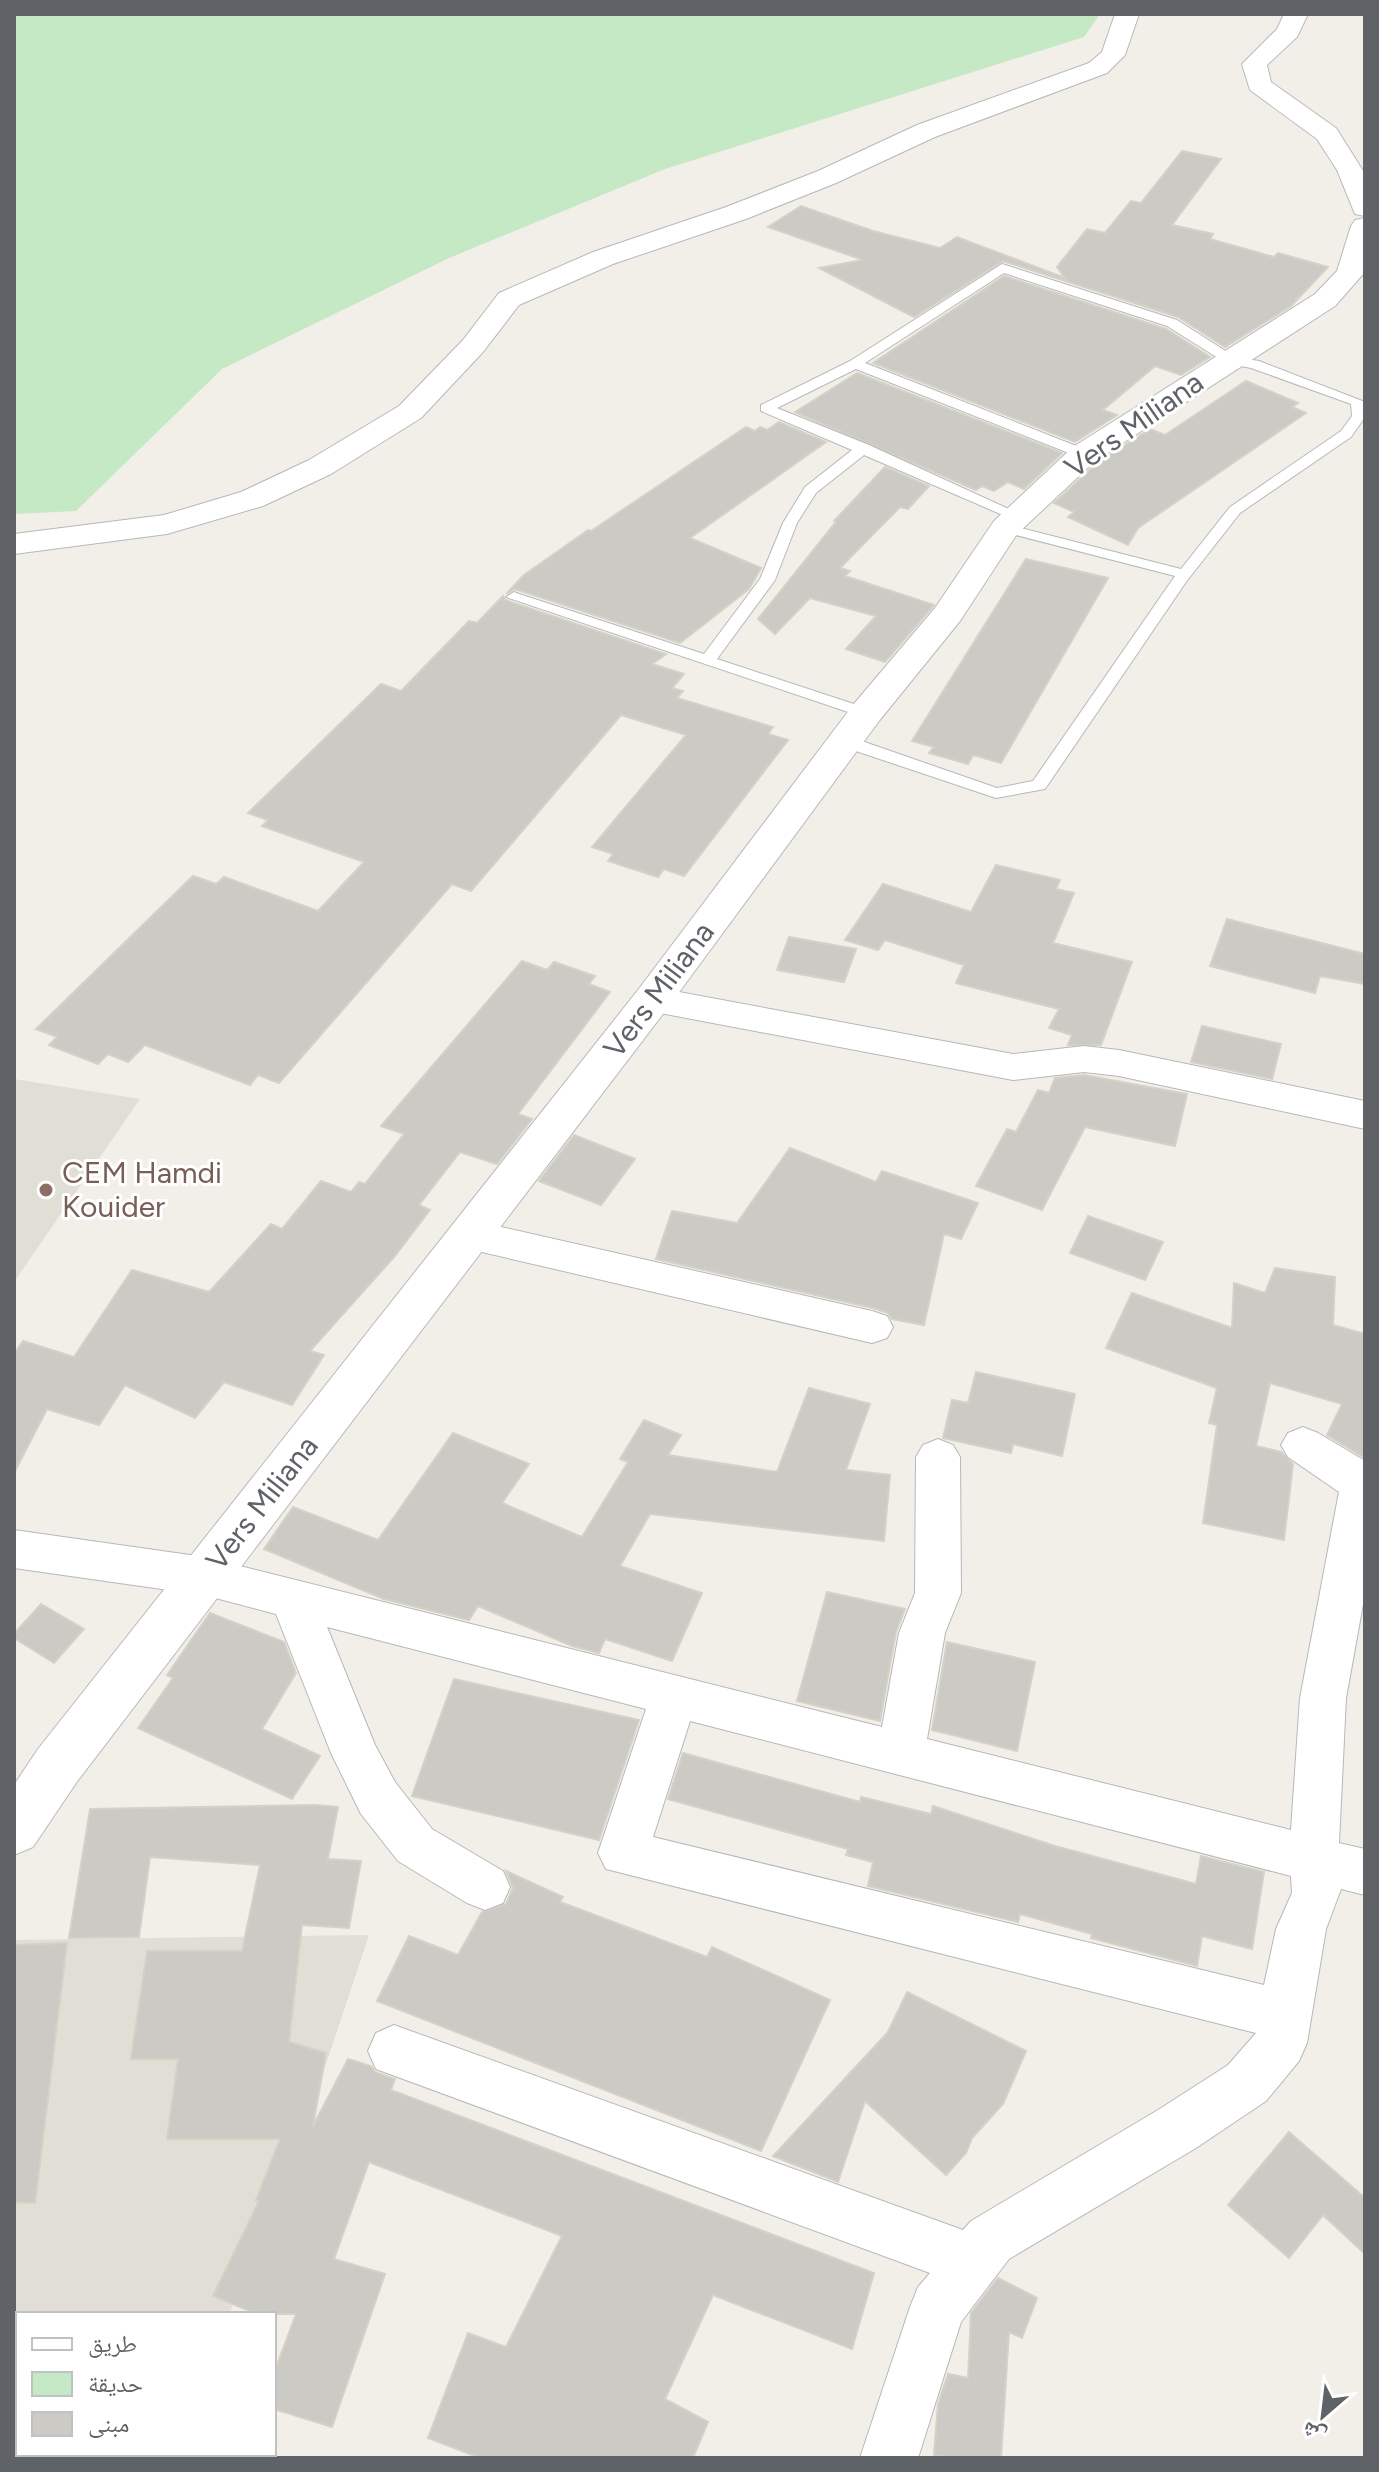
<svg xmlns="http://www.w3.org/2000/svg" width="1379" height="2472" viewBox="0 0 1379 2472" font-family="Figtree,'Noto Naskh Arabic',sans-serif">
  <rect width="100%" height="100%" fill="#f1efe8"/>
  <!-- education -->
  <path fill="#e1ded6" d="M14,1079L140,1099L14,1282Z
    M369,1935L296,2154L229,2314H18V2454H170L168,2458H14V1940Z"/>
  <!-- green -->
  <path fill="#c5e8c5" d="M14,14H1100L1084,37L665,169L449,258L222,369L76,511L14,514Z"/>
  <!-- building -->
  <path fill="#cccac5" stroke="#d6d1c6" stroke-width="2" d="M1182,151L1221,159L1172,225L1213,234L1210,239L1274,257L1278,253L1328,267L1291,306L1225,347L1178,317L1003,261L914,317L819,268L863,260L768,227L801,206L873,231L940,248L957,237L1065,278L1057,267L1087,229L1105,233L1131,201L1141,203Z
    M1004,276L1166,329L1210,357L1181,375L1155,366L1103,410L1117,415L1075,442L873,363Z
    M857,373L1062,453L1024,489L1008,482L994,491L982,486L976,490L795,412Z
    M1246,381L1298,403L1292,407L1306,413L1138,528L1128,545L1068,517L1074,512L1054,503L1097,463L1150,429L1165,435Z
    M779,422L826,442L690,538L761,568L749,589L680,643L515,589L506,594L524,575L588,530L591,531L746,427L755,431L760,427L767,430Z
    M885,467L929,486L908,509L900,507L840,568L850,571L845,576L934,605L885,662L846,649L876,616L810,598L775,634L758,619L836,522L834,521Z
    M1026,559L1108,578L1001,763L973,755L968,764L929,753L934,747L912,741Z
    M503,596L505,600L666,654L652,664L684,674L672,688L683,691L677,698L773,727L768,734L788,740L684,876L664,869L658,877L608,861L613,854L592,847L686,735L621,715L471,891L452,884L279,1083L258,1075L250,1085L145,1045L128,1062L108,1054L98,1064L49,1045L57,1037L36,1029L193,876L216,884L224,877L318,911L364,862L262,826L268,820L248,813L381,684L401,691L469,621L477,623Z
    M996,865L1060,880L1056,889L1074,893L1053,943L1132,962L1101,1045H1068L1072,1035L1049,1028L1059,1009L956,983L964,965L885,940L878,950L845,940L883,884L971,912Z
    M1227,919L1365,954V984L1320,976L1315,993L1210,966Z
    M789,937L856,949L844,982L777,970Z
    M522,961L547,970L554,962L595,976L589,984L610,992L518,1114L532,1119L497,1164L460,1152L419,1205L430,1210L394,1257L310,1351L324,1355L292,1405L224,1382L195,1418L125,1385L99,1425L47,1409L14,1473V1354L23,1341L74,1357L132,1270L209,1292L271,1224L282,1229L321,1181L351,1192L359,1182L365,1184L404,1134L381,1126Z
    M1202,1026L1281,1044L1272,1079L1191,1062Z
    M1084,1075L1187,1094L1175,1146L1085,1127L1042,1210L976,1186L1007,1129L1016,1132L1038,1090L1049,1093L1055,1078Z
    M574,1135L635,1159L601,1205L539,1181Z
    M790,1148L876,1182L882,1171L978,1203L961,1239L944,1234L924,1325L892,1319L888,1313L873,1308L656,1259L672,1211L737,1223Z
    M1088,1216L1163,1242L1145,1280L1070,1253Z
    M1275,1268L1335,1277L1333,1325L1365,1334V1458L1327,1435L1342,1404L1270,1383L1256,1446L1281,1452L1293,1464L1284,1540L1203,1523L1217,1425L1209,1423L1217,1388L1106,1348L1132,1293L1232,1328L1234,1283L1265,1293Z
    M976,1372L1075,1394L1062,1456L1013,1444L1011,1453L943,1438L952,1400L968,1403Z
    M809,1388L870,1404L846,1470L890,1475L884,1541L650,1514L620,1566L702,1593L672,1661L605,1639L599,1653L572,1646L478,1606L469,1620L384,1599L264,1549L293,1507L378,1540L453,1433L529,1464L502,1503L582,1537L628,1462L620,1459L644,1420L681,1435L668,1455L777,1472Z
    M827,1592L905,1609L896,1632L880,1721L797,1701Z
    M41,1604L84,1629L54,1663L14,1638V1634Z
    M210,1613L284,1642L296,1673L262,1729L320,1756L292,1799L138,1728L173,1678L167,1675Z
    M947,1642L1035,1662L1017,1751L932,1730Z
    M454,1679L639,1720L599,1840L412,1796Z
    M683,1753L860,1802L861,1797L931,1814L933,1806L1055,1846L1196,1884L1201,1856L1264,1872L1252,1949L1202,1936L1197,1966L1091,1938L1092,1934L1020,1914L1018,1922L868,1886L873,1862L846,1855L848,1849L668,1799Z
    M315,1805L338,1807L328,1859L361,1861L349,1928L302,1925L289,2042L326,2053L313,2126L348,2059L371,2066L375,2072L395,2079L391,2090L874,2273L852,2349L713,2295L665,2399L708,2422L693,2458H480L428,2438L468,2333L506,2347L562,2236L369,2162L334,2259L385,2274L332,2427L274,2409V2373L296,2314H257L213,2296L259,2201L256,2200L280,2139H167L178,2059H131L147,1951H242L260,1865L150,1857L139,1937L69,1938L90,1809Z
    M506,1871L563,1897L560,1902L707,1957L712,1947L830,2000L761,2151L377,2001L409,1936L458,1955L482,1912L506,1904L513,1888Z
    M67,1943L35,2203L14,2202V1945Z
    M907,1992L1026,2051L1003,2104L972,2138L966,2153L946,2175L865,2101L838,2182L773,2156L888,2032Z
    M1289,2132L1365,2198V2254L1323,2215L1289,2258L1228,2205Z
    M998,2278L1037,2298L1022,2338L1009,2332L1001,2458H953L934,2455L938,2404L948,2374L968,2378L971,2313Z"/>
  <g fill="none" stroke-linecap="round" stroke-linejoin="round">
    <!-- service casing -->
    <g stroke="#b5b8bc" stroke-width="2">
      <path id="service" d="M1002,264L1177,320L1235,357L1259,361L1365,402V417L1351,437L1240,513L1186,582L1045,789L996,798L841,746L839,742L841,738H853L997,788L1033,781L1175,576L1000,531V525L1005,524L1181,569L1230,507L1341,431L1352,416L1351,404L1251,368L1226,363L1167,326L1004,273L865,363L1089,451V457H1079L856,369L777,408L869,445L1024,516L1017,520L1012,519L864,455L816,493L797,523L775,580L717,659L872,710V716H860L506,597L514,592L519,594L704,654L760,579L783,523L805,487L852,450L761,411V405L850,361Z"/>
    </g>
    <!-- minor casing -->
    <g stroke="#b5b8bc" stroke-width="2">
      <path id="minor" d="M652,987L1013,1054L1084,1046L1119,1050L1365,1101V1129L1119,1076L1084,1072L1013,1080L639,1009L634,1000L639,991Z
        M470,1220L872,1311L887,1316L893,1327L887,1338L872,1343L456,1246L450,1235L456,1224Z
        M1303,1427L1318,1433L1365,1461V1593L1346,1698L1339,1843L1365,1849V1895L1341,1889L1326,1929L1307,2043L1299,2061L1266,2101L1196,2148L1009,2259L961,2322L918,2458H860L910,2307L918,2287L930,2273L376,2069L368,2051L376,2033L394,2025L963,2230L971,2221L1158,2110L1228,2065L1256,2033L606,1869L598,1853L646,1709L327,1627L375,1745L395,1782L432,1829L503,1871L510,1887L503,1903L485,1910L467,1903L398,1861L361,1814L331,1753L276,1614L204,1595L14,1568V1530L204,1557L882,1727L899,1633L915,1593L916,1457L923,1445L938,1439L953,1445L960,1457L961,1593L945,1633L927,1739L1291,1830L1300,1698L1339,1492L1288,1457L1281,1445L1288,1433ZM690,1721L1291,1876L1292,1893L1276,1929L1264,1985L653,1837Z"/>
    </g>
    <!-- tertiary casing -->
    <g stroke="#b5b8bc" stroke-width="2">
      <path id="tertiary" d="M1115,14H1139L1125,55L1107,73L935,137L836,183L746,219L613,264L519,305L483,352L421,418L331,474L263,506L167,534L14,554V534L164,515L241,492L309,460L399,406L463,340L499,293L593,252L726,207L818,171L917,125L1089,63L1102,52Z"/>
    </g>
    <!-- secondary casing -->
    <g stroke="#b6babf" stroke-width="2">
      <path id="secondary" d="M1284,14H1308L1297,37L1267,65L1271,82L1336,128L1365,174V216L1355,214L1337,170L1317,139L1250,90L1242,64L1277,29Z
        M1365,218L1364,273L1335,306L1095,461L1017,534L960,621L879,721L666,1010L76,1783L33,1847L14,1855V1785L38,1749L638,990L853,705L935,608L994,521L1073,447L1315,294L1337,271L1351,226L1355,220Z"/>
    </g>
    <!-- service -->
    <use href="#service" fill="#fff" fill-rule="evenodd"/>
    <!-- minor -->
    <use href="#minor" fill="#fff" fill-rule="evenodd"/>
    <!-- tertiary -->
    <use href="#tertiary" fill="#fff" fill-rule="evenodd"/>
    <!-- secondary -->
    <use href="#secondary" fill="#fff" fill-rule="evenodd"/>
  </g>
  <!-- markers -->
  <circle fill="#8d6e63" stroke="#fff" stroke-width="3" cx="46" cy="1190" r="8"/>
  <g text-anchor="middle" stroke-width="6" stroke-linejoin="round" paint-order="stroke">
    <!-- street labels -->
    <g font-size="30" fill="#5f6368" stroke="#fff">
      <text transform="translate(1134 425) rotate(-35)" y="10">Vers Miliana</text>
      <text transform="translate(659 990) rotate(-53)" y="10">Vers Miliana</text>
      <text transform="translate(262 1503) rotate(-52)" y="10">Vers Miliana</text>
    </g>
    <!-- education labels -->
    <g font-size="30" fill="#785e54" stroke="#fff" text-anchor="start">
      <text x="62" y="1183">CEM Hamdi<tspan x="62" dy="34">Kouider</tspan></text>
    </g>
  </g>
  <!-- border -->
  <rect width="1379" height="2472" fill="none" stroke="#5f6368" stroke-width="32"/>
  <!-- legend -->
  <rect x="16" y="2312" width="260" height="144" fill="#ffffff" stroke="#bfc1c3" stroke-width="2"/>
  <rect x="32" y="2338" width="40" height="12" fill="#ffffff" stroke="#bfc1c3" stroke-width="2"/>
  <text x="88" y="2352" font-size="24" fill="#5f6368">طريق</text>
  <rect x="32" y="2372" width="40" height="24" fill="#c5e8c5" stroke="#bfc1c3" stroke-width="2"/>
  <text x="88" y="2392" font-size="24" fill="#5f6368">حديقة</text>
  <rect x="32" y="2412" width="40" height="24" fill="#cccac5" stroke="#bfc1c3" stroke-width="2"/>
  <text x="88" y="2432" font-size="24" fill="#5f6368">مبنى</text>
  <!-- north arrow -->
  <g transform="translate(1323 2416) rotate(208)" stroke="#ffffff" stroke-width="6" paint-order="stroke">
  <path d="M0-6L14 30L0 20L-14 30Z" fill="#5f6368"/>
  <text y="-12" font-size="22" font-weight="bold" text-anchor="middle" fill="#5f6368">ش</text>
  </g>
</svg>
